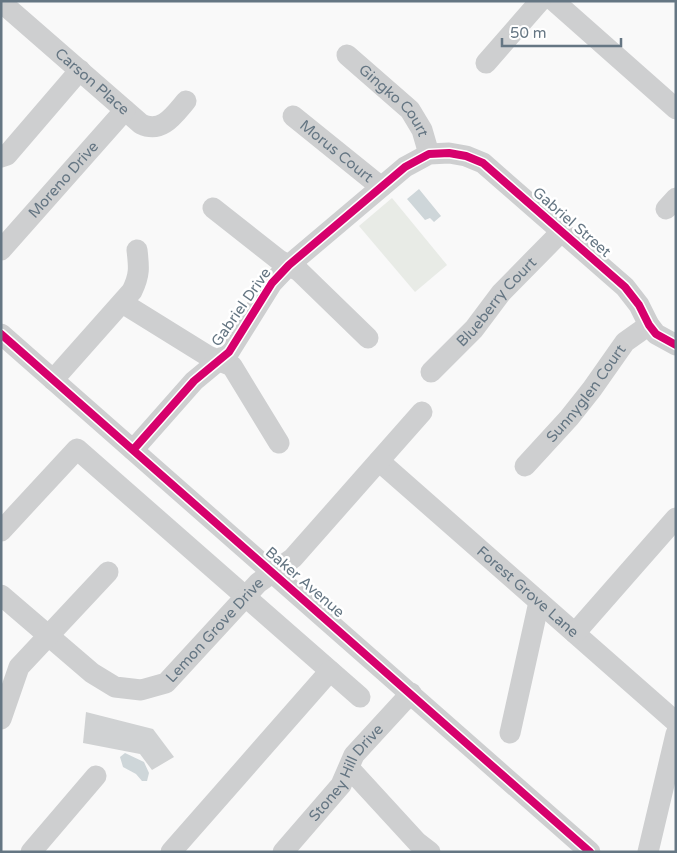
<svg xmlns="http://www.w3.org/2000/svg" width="677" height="853" viewBox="0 0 677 853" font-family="'Varela Round',sans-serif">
  <rect width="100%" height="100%" fill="#f9f9f9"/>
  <!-- green -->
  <path fill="#e8ebe6" d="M392,198L447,265L415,292L359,226Z"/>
  <!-- water -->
  <path fill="#ced6d9" d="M419,189L441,216L434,222L430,218L425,220L407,199Z
    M125,753L144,762L149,773L147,781H142L136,774L123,767L120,757Z"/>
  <!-- building -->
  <path fill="#d0d2d3" d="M86,712L153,729L174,757L152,770L140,754L83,743Z"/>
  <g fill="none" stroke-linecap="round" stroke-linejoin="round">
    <!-- minor -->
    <g stroke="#cecfd0" stroke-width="21">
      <path d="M554,1L676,109"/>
      <path id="s1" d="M1,2L141,124C162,134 174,115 186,101"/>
      <path id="s2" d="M347,55L410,110L422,130L429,154"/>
      <path d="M486,63L540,1"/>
      <path id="s3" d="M293,116L381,187"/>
      <path d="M1,157L7,155L80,70"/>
      <path d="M213,208L279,260L299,271L368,338"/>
      <path d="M666,209L676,198"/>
      <path id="s4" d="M1,250L125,110"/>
      <path d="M129,307L208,356L232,366L279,443"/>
      <path d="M1,334L590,852"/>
      <path id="s5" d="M431,372L474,329L501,293L561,232"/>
      <path d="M53,380L132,291C140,275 139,267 137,250"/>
      <path d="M133,450L194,381L229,352L272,283L289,265L405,167L429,154L449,153L466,156L483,163L625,287L639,305L649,325L656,334L676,345"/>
      <path id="s6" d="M379,461L676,722"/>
      <path id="s7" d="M525,466L569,418L592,389L625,342L649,325"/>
      <path d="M1,531L77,449L360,697"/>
      <path id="s8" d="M1,595L92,673L115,687L141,690L166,683L258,583L293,558L422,412"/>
      <path d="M575,633L676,518"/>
      <path d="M1,719L19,667L108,572"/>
      <path d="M510,733L539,602"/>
      <path d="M349,768L417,842L430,852"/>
      <path d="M31,852L96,776"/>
      <path d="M171,852L330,671"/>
      <path id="s9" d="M283,852L341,785L354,755L411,693"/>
      <path d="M648,852L676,734"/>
    </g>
    <!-- cycleway casing -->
    <g stroke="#fff" stroke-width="11">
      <path id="cycleway" d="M1,334L590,852
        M133,450L194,381L229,352L272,283L289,265L405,167L429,154L449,153L466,156L483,163L625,287L639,305L649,325L656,334L676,345"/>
    </g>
    <!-- cycleway -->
    <use href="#cycleway" stroke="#d6006c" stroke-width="8"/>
  </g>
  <g text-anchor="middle" stroke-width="5" stroke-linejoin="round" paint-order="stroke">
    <!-- street labels -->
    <g font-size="15" fill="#657683" stroke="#fff">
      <text dy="5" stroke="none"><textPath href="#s1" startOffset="121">Carson Place</textPath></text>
      <text dy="5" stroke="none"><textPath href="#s2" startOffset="66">Gingko Court</textPath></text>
      <text dy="5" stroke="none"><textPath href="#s3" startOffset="56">Morus Court</textPath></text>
      <text dy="5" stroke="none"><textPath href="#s4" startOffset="94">Moreno Drive</textPath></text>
      <text transform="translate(572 222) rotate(41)" y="5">Gabriel Street</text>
      <text dy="5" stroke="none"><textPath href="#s5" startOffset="96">Blueberry Court</textPath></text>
      <text transform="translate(241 307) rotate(-55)" y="5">Gabriel Drive</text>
      <text dy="5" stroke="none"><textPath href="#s7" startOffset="95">Sunnyglen Court</textPath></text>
      <text transform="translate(305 582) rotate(41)" y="5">Baker Avenue</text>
      <text dy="5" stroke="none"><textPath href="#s6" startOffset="198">Forest Grove Lane</textPath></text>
      <text dy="5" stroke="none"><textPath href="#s8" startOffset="271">Lemon Grove Drive</textPath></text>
      <text dy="5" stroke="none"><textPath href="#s9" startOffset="102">Stoney Hill Drive</textPath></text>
    </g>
  </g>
  <!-- border -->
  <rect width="677" height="853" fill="none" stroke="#657683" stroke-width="5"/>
  <!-- scale -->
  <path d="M502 38v8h119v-8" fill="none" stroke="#657683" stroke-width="2.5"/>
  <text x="510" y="38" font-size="15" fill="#657683" stroke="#ffffff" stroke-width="4" paint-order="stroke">50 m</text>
</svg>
